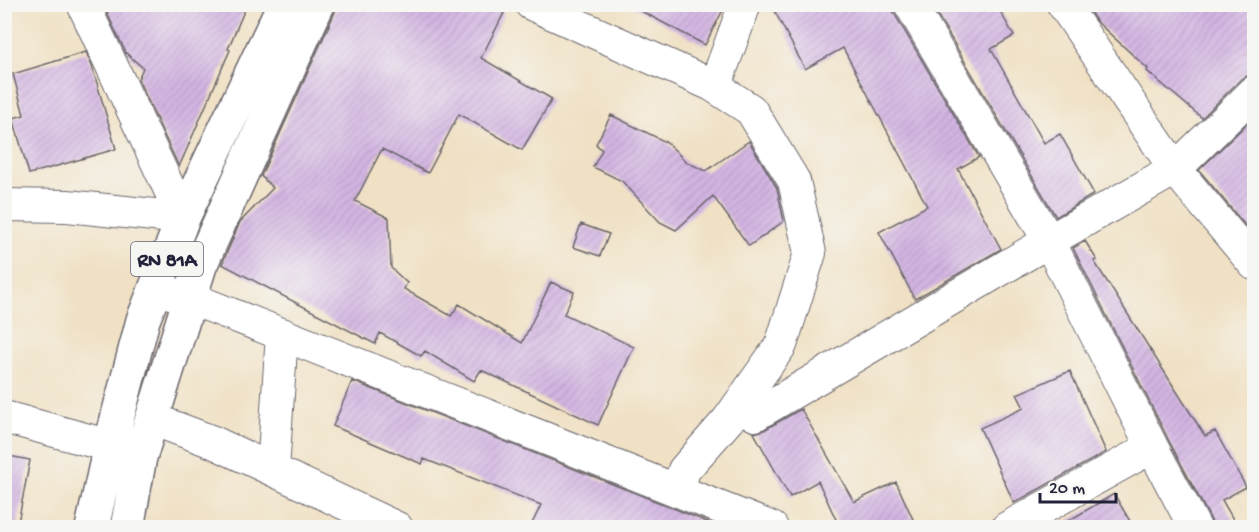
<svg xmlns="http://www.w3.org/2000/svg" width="1259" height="532" viewBox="0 0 1259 532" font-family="'Gochi Hand',sans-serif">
  <defs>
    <pattern id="building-hatch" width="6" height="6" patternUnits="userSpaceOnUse" patternTransform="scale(1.5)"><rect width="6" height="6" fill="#d3b5e2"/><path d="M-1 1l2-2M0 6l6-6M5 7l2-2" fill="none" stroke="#b59bc3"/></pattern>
  </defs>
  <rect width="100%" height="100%" fill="#f6f6f2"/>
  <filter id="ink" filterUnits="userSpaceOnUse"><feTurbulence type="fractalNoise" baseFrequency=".0167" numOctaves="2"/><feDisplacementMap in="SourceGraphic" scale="12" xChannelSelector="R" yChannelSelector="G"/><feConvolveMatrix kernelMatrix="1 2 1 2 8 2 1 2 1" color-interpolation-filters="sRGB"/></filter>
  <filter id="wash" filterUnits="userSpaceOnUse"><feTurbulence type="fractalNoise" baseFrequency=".008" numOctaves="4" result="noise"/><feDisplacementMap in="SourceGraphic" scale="24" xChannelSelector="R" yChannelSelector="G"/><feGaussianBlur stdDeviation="1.35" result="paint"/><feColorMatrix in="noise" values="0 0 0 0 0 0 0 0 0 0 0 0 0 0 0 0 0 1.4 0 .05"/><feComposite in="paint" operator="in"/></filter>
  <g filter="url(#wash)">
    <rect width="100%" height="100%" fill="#f0e1c5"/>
    <g id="blocks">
      <!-- building -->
      <path fill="url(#building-hatch)" d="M114,4H247L228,49L230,50L179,167L138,79L143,68L126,53L107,13Z
        M336,4H486L504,13L481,58L552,99L522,150L459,114L428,173L382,149L355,201L389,218L391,268L407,283L404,289L451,316L459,304L522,343L551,282L574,292L564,314L634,347L598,425L481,370L474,381L425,351L421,356L380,333L375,344L222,264L240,222L273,188L261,176L335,12Z
        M628,4H726L705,45Z
        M771,4H892L894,13L979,157L958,169L1001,249L915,299L879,232L927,206L843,48L805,69Z
        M931,4H996L1014,36L991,49L1044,143L1060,134L1094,194L1056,217Z
        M1085,4H1244L1254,14V75H1249L1241,79L1202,118L1147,71L1148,69L1096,21Z
        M86,52L92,66L116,149L29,174L13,118L24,115L13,74Z
        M611,115L668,143L686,162L706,171L749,141L777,188L784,221L749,246L713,196L676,230L660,222L622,181L593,167L602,150L596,144Z
        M1254,117V236L1199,170Z
        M581,224L609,234L600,256L573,247Z
        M1085,241L1097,260L1094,261L1205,436L1215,431L1246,487L1222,500L1238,528H1213L1211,520L1168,439L1073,248Z
        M1070,371L1106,452L1014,503L980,428L1024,408L1017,394Z
        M352,381L673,508L722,528H530L541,505L424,459L422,464L333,426Z
        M801,409L854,502L896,482L917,528H863L860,520L845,528H840L818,481L790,497L754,433L764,430Z
        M4,455L30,460L17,528H4Z
        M1114,494L1134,528H1056Z"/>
    </g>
  </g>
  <g filter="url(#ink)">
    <use href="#blocks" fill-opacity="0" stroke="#6a656b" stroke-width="1.5"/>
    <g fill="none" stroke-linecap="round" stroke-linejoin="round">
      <!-- minor casing -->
      <g stroke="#6a656b" stroke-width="34">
        <path id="minor" d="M83,4L183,218
          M531,4L712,85L751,110L794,181L810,253L781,345L728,420L684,470L678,491
          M910,4L1049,241L1152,447L1195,528
          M1063,4L1175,169L1254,264
          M712,85L719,75L745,4
          M4,205L67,206L183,218
          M155,289L190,298L772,528
          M739,405L755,415L1049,241L1175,169L1254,92
          M4,417L110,446
          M152,419L213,442L397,528
          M273,470L282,334
          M1007,528L1152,447"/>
      </g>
      <!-- primary casing -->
      <g stroke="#6a656b" stroke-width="36">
        <path id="primary" d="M92,528L110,446L143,320L183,218L284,4
          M127,528L140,457L200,266L318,4"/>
      </g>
      <!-- minor -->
      <use href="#minor" stroke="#fff" stroke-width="32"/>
      <!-- primary -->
      <use href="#primary" stroke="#fff" stroke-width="33"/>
    </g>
  </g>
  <g text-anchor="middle" stroke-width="4.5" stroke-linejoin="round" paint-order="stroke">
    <!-- shield labels -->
    <rect fill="#f6f6f2" stroke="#626272" stroke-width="1.5" x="131" y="242" width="72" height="34" rx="4.5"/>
    <g font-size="20" font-weight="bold" fill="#22223b">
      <text x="167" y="266">RN 81A</text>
    </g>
  </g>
  <!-- margin -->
  <rect width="1259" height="532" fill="none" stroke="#f6f6f2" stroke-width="24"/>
  <!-- scale -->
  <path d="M1040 493v9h76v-9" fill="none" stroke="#22223b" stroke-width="3"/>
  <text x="1049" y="493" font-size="18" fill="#22223b" stroke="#f6f6f2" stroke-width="4.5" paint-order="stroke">20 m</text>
</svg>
